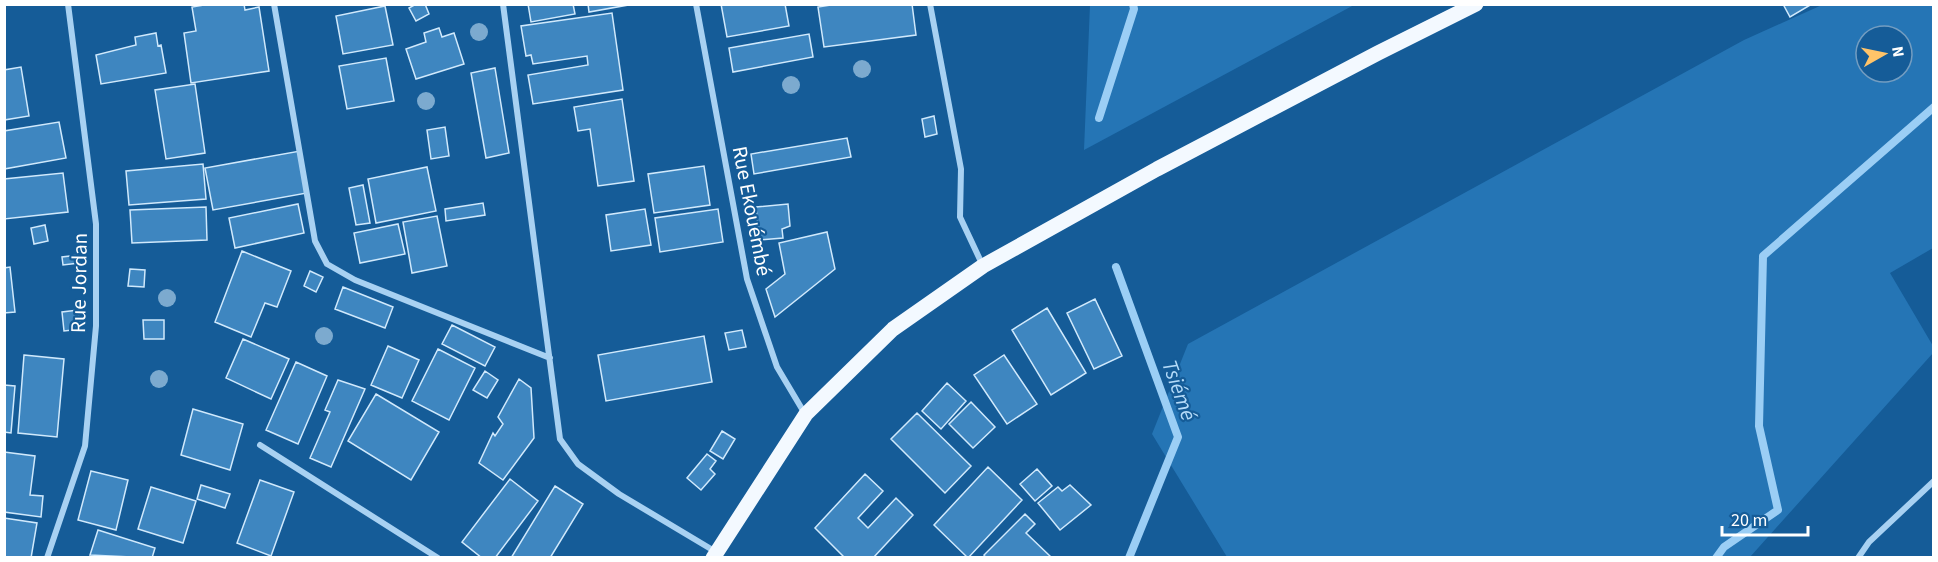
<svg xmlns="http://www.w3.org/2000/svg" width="1938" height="562" viewBox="0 0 1938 562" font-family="'Source Sans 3',sans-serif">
  <rect width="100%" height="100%" fill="#155c98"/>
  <!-- green -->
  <path fill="#2575b5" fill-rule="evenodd" d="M1090,5V4L1354,5L1084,150Z
    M1822,5H1933V248L1890,273L1933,346V353L1750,557H1227L1152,434L1188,344L1744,40ZM1866,36H1902V72H1866Z"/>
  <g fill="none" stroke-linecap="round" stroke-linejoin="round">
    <!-- stream -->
    <path stroke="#9bcef5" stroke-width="8" d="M1099,118L1134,9L1133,4
      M1116,267L1178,437L1129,558
      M1716,558L1724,547L1778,510L1759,426L1763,256L1934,107"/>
  </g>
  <!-- building -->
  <path fill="#3e86c0" stroke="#d0e9fc" stroke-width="1.5" d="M210,4H244L245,10L259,7L269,71L191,83L184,33L196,31L192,7Z
    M416,4H425L429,14L416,21L409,8Z
    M528,4H573L575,14L531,22Z
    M588,4H628V5L589,12Z
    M721,4H785L789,26L727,37Z
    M837,4H912L916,35L824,47L818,7Z
    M1783,4H1812L1790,17Z
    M385,6L393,45L343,54L336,16Z
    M612,13L623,90L533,104L528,75L588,65L587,56L533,64L531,55L526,56L521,26Z
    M439,28L442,37L454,33L464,64L416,79L406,49L426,42L424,33Z
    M156,33L158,46L161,45L166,73L101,84L96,55L136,45L135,37Z
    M809,34L813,57L733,72L729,48Z
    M386,58L394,101L347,109L339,66Z
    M21,67L29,116L4,120V70Z
    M495,68L509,153L486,158L471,73Z
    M195,84L205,153L166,159L155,90Z
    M622,99L634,181L598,186L590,129L578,131L574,107Z
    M934,116L937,134L925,137L922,119Z
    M59,122L66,158L4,169V131Z
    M445,127L449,156L431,159L427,130Z
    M847,138L851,157L754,174L751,154Z
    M300,151L307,193L213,210L205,168Z
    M203,164L206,199L129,205L126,171Z
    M704,166L710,205L654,213L648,174Z
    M427,167L436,211L376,223L368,179Z
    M63,173L68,212L4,219V179Z
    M363,185L370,223L356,225L349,188Z
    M483,203L485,215L446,221L445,209Z
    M298,204L304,233L235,248L229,218Z
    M788,204L790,226L782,229L783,238L759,240L756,207Z
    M206,207L207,240L132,243L130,210Z
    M645,209L651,245L611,251L606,215Z
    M718,209L723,242L660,252L655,218Z
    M437,216L447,266L412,273L403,222Z
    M398,224L405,254L360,263L354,233Z
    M45,225L48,241L34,244L31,228Z
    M827,232L835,269L775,317L766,289L785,274L779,243Z
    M242,251L291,271L277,307L265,303L251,337L215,322Z
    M78,255L79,263L63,265L62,257Z
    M10,267L15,312L4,313V268Z
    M130,269L145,270L144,287L128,286Z
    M310,271L323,277L316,292L304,286Z
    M343,287L393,307L385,328L335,309Z
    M1095,299L1122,356L1094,369L1067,313Z
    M1047,308L1086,373L1051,395L1012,330Z
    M78,310L81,329L64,331L62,312Z
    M143,320H164V339H144Z
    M452,325L495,347L485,366L442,344Z
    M742,330L746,347L729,350L725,333Z
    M704,336L712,382L606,401L598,355Z
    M243,339L289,359L271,399L226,378Z
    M388,346L419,360L402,398L371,385Z
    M438,349L475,368L449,420L412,401Z
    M24,355L64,359L57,437L18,433Z
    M1004,355L1037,404L1007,424L974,375Z
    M296,362L327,376L298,444L266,430Z
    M485,371L498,380L487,398L473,390Z
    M519,379L531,388L534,438L503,480L479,463L493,433L495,436L503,424L498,417Z
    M338,380L365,389L331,467L310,458L330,412L325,410Z
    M947,383L966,401L941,429L922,411Z
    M4,385L15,386L11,433L4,432Z
    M376,394L439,432L411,480L348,441Z
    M971,402L995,427L973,448L949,424Z
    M193,409L243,424L230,470L181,455Z
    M917,413L971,466L945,493L891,439Z
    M722,431L735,439L723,459L710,451Z
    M4,452L35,456L30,495L43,496L41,517L4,512Z
    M707,454L716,461L710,469L715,474L701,490L687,478Z
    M988,467L1022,500L968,558L934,525Z
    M1037,469L1052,486L1035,501L1020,484Z
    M91,471L128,480L116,530L78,520Z
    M865,474L883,491L858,518L868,528L896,498L913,515L873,558H845L815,528Z
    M510,479L538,501L495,558H482L462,542Z
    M260,480L294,492L271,556L237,543Z
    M201,485L230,494L225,508L197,499Z
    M1070,485L1091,505L1060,530L1038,503L1058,487L1062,491Z
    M555,486L583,504L550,558H511Z
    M151,487L196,501L183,543L138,529Z
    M1025,514L1035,524L1026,533L1051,557L986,558L984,555Z
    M4,518L37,523L31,558H4Z
    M98,530L155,548L152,558L90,555Z"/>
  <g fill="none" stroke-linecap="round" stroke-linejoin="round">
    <!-- street -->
    <path stroke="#a8d1f2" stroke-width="6" d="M274,4L315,241L327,264L355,280L550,358
      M503,4L560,439L578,464L619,494L716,552
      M696,4L747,279L777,367L805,414
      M930,4L961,169L960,217L983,266
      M260,445L438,558
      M47,558L85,446L96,326V224L68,4
      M1858,558L1869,542L1934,481"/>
    <!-- primary -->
    <path stroke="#f3f9ff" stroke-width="15" d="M713,558L806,414L893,329L983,266L1157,169L1378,53L1476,4"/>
  </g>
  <!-- trees -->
  <g fill="#7caacf">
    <circle cx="479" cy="32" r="9"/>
    <circle cx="862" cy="69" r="9"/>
    <circle cx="791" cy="85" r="9"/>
    <circle cx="426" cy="101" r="9"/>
    <circle cx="167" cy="298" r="9"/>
    <circle cx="324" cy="336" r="9"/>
    <circle cx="159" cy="379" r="9"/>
  </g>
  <g text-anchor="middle" stroke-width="4.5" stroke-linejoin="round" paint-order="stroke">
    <!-- street labels -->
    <g font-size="21" fill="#fff" stroke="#155c98">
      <text transform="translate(752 211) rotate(79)" y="7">Rue Ekouémbé</text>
      <text transform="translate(79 283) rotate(-89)" y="7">Rue Jordan</text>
    </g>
    <!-- water labels -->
    <g font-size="22" font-style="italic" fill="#b5dbf9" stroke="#155c98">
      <text transform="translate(1180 390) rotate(70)" y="8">Tsiémé</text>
    </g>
  </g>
  <!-- border -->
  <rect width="1938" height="562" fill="none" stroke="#ffffff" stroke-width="12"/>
  <!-- north arrow -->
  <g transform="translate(1884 54) rotate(81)"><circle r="28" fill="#155c98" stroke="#739dc1" stroke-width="1.5"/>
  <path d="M0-4.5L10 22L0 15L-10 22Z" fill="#ffc469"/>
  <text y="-9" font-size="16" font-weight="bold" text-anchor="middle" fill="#ffffff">N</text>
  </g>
  <!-- scale -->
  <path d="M1722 526v9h86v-9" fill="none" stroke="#ffffff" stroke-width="3"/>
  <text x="1731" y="526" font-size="18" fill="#ffffff" stroke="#155c98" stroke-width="4.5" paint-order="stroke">20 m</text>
</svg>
